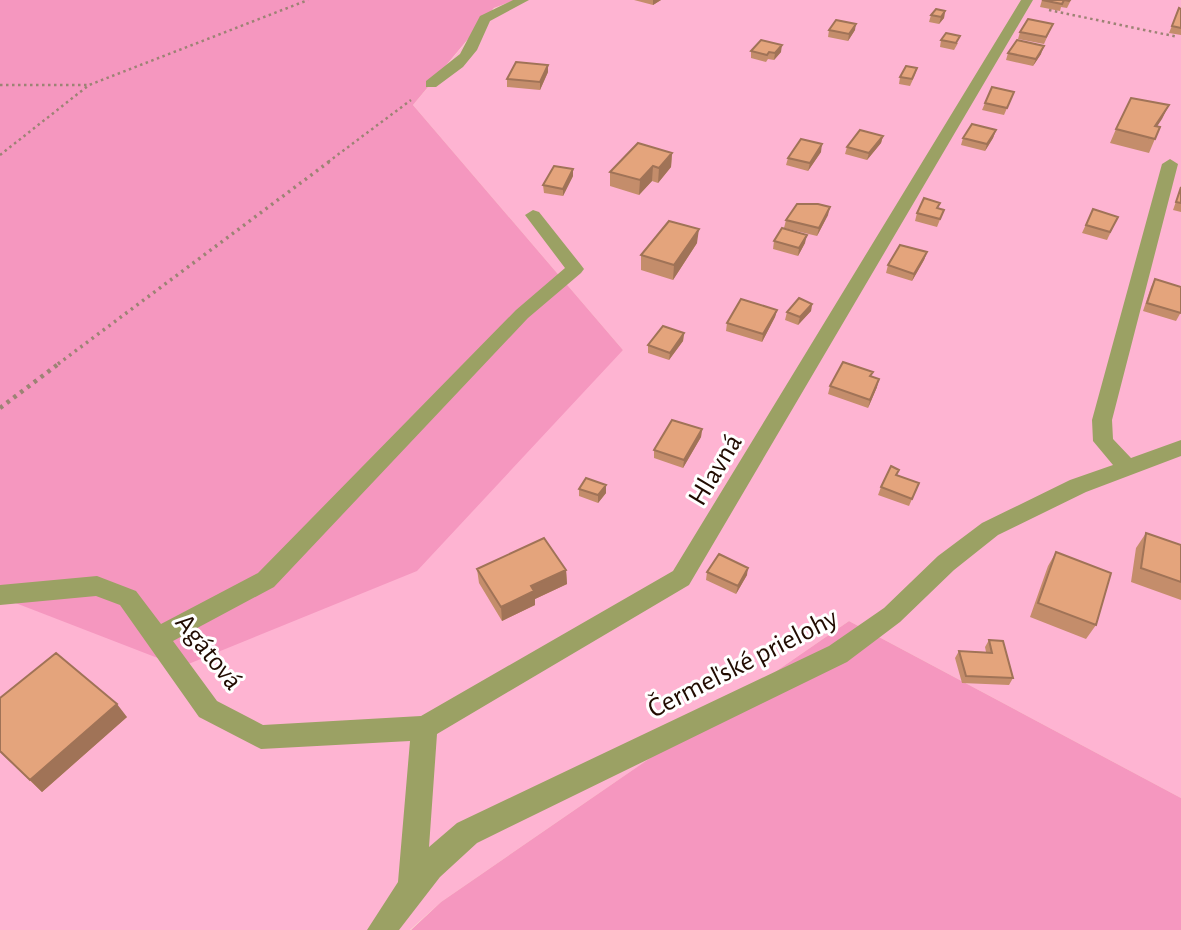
<svg xmlns="http://www.w3.org/2000/svg" width="1181" height="930" viewBox="0 0 1181 930" font-family="'Alegreya Sans',sans-serif">
  <rect width="100%" height="100%" fill="#fbe0cf"/>
  <!-- green -->
  <path fill="#feb4d2" d="M515,0H1181V798L849,621L441,902L410,930H0V597L623,350L413,105L495,8Z"/>
  <!-- forest -->
  <path fill="#f597bf" d="M0,0H515L494,8L413,105L623,350L417,571L181,667L0,597Z
    M849,621L1181,798V930H411L441,902Z"/>
  <g fill="none" stroke-linecap="round" stroke-linejoin="round">
    <!-- path-far2 -->
    <path stroke="#9c8374" stroke-width="2.5" stroke-dasharray="2.5 3.5" stroke-linecap="butt" d="M1049,10L1178,37
      M0,85H89
      M0,155L89,85L308,0
      M328,162L411,100"/>
    <!-- path-far1 -->
    <path stroke="#9c8374" stroke-width="3.5" stroke-dasharray="2.5 4.5" stroke-linecap="butt" d="M58,364L330,161"/>
    <!-- path -->
    <path stroke="#9c8374" stroke-width="4.5" stroke-dasharray="3.5 5" stroke-linecap="butt" d="M0,408L61,362"/>
    <!-- minor -->
    <path fill="#9ba164" fill-rule="evenodd" d="M513,0H529L490,21L477,50L463,67L436,87H426V81L460,54L480,16Z
      M1021,0H1033L689,585L437,734L429,847L457,823L829,646L884,608L938,556L982,523L1070,480L1113,465L1093,441L1092,420L1162,164L1170,159L1178,164L1112,420L1113,439L1131,458L1181,440V456L1086,492L998,535L954,570L900,622L847,662L477,843L440,877L399,930H367L398,882L410,741L261,749L199,717L120,605L96,596L0,605V585L97,576L136,591L161,624L258,573L516,310L565,268L525,215L533,210L539,212L581,265L584,269L581,273L528,318L274,587L173,641L217,701L263,725L421,716L673,571Z"/>
  </g>
  <!-- wall -->
  <path fill="#c48d6b" d="M634,0H661L653,5Z
    M1042,0H1071L1067,8L1061,7L1060,11L1040,7Z
    M1179,8L1181,9V35L1169,33Z
    M945,11L944,18L939,24L929,22L931,15Z
    M1053,24L1044,44L1018,39L1020,32Z
    M829,30H855L848,41L828,37Z
    M941,40L958,43L954,50L940,47Z
    M751,51L781,52L774,60L768,59L766,62L751,58Z
    M1008,53L1041,54L1033,66L1006,60Z
    M917,68L915,75L910,86L899,84L900,77Z
    M548,72L540,90L507,87V79Z
    M1011,99L1004,115L982,110L985,103Z
    M1169,105L1157,126L1160,127L1149,153L1110,143L1116,129Z
    M996,130L993,138L985,151L961,145L963,138Z
    M883,136L881,143L867,160L845,154L847,147Z
    M821,152L808,171L786,165L788,158Z
    M672,153L671,167L658,183L652,181L639,195L610,186V172Z
    M573,176L563,196L544,193L543,185Z
    M1181,187V212L1173,210Z
    M938,209L944,210L937,227L915,221L917,213Z
    M1093,209L1118,217L1107,240L1082,233Z
    M828,215L817,236L784,228L786,220Z
    M774,241L805,243L798,256L773,249Z
    M697,243L673,280L641,270V255Z
    M927,252L924,260L912,281L886,273L888,265Z
    M1155,279L1181,312L1176,321L1143,311L1151,287Z
    M812,304L811,311L798,325L785,320L787,312Z
    M777,310L775,317L762,342L726,331L727,323Z
    M684,333L683,341L669,360L648,353V345Z
    M871,376L877,387L868,408L828,394L830,386Z
    M702,429L701,437L683,468L654,458V450Z
    M897,475L919,483L909,506L878,495L881,487Z
    M606,485V493L598,503L579,496V489Z
    M1146,533L1181,545V600L1131,582L1136,548Z
    M1056,552L1096,625L1086,639L1030,617L1048,566Z
    M477,569L566,570L567,584L535,599V605L502,621L479,583Z
    M707,572L747,575L736,594L706,580Z
    M989,640L1013,678L1009,685L962,683L955,658L959,651L986,652L985,647Z
    M0,698L127,717L42,792L0,752Z"/>
  <!-- shaded-wall -->
  <path fill="#a07357" d="M653,0H661L653,5Z
    M945,11L944,18L939,24L941,17Z
    M856,24L855,30L848,41L849,34Z
    M782,45L781,52L774,60L775,53Z
    M1044,46L1041,54L1033,66L1036,59Z
    M548,65V72L540,90V82Z
    M1169,105L1162,119L1148,140L1155,126Z
    M996,130L993,138L985,151L987,144Z
    M883,136L881,143L867,160L869,153Z
    M822,144L821,152L808,171L810,163Z
    M672,153L671,167L658,183L659,168Z
    M653,166L652,181L639,195L640,180Z
    M573,169V176L563,196V189Z
    M830,207L828,215L817,236L819,228Z
    M699,229L697,243L673,280L674,265Z
    M807,235L805,243L798,256L799,248Z
    M927,252L924,260L912,281L914,274Z
    M812,304L811,311L798,325L800,317Z
    M777,310L775,317L762,342L763,334Z
    M684,333L683,341L669,360L670,353Z
    M879,379L877,387L868,408L870,400Z
    M702,429L701,437L683,468L684,460Z
    M606,485V493L598,503V495Z
    M748,568L747,575L736,594L738,586Z
    M566,570L567,584L535,599V605L502,621L501,607L531,586Z
    M117,704L127,717L42,792L30,780Z"/>
  <!-- building -->
  <path fill="#e4a47c" stroke="#a07357" stroke-width="2" d="M1042,0H1070L1069,1L1064,0L1062,4Z
    M1179,8L1181,9V28L1172,26Z
    M936,9L945,11L941,17L931,15Z
    M1028,19L1053,24L1046,37L1020,32Z
    M836,20L856,24L849,34L829,30Z
    M946,33L960,36L956,43L941,40Z
    M761,40L782,45L775,53L769,52L767,55L751,51Z
    M1017,40L1044,46L1036,59L1008,53Z
    M516,62L548,65L540,82L507,79Z
    M906,66L917,68L912,79L900,77Z
    M992,87L1014,92L1007,108L985,103Z
    M1131,98L1169,105L1155,126L1160,127L1155,139L1116,129Z
    M972,124L996,130L987,144L963,138Z
    M860,130L883,136L869,153L847,147Z
    M801,139L822,144L810,163L788,158Z
    M638,143L672,153L659,168L653,166L640,180L610,172Z
    M554,166L573,169L563,189L543,185Z
    M1181,187V203L1176,202Z
    M924,198L940,203L937,208L944,210L940,219L917,213Z
    M797,204H818L830,207L819,228L786,220Z
    M1093,209L1118,217L1110,232L1086,225Z
    M669,221L699,229L674,265L641,255Z
    M782,228L807,235L799,248L774,241Z
    M900,245L927,252L914,274L888,265Z
    M1155,279L1181,287V313L1147,303Z
    M799,298L812,304L800,317L787,312Z
    M741,299L777,310L763,334L727,323Z
    M663,326L684,333L670,353L648,345Z
    M843,362L873,372L870,376L879,379L870,400L830,386Z
    M672,420L702,429L684,460L654,450Z
    M891,466L899,470L896,475L919,483L912,499L881,487Z
    M586,478L606,485L598,495L579,489Z
    M1146,533L1181,545V582L1141,568Z
    M544,538L566,570L531,586L534,591L501,607L477,569Z
    M1056,552L1111,573L1096,625L1038,603Z
    M719,554L748,568L738,586L707,572Z
    M989,640L1003,641L1013,678L966,676L959,651L992,653Z
    M56,653L117,704L30,780L0,751V698Z"/>
  <g text-anchor="middle" stroke-width="6" stroke-linejoin="round" paint-order="stroke">
    <!-- street labels -->
    <g font-size="28" fill="#210b00" stroke="#fff">
      <text transform="translate(714 469) rotate(-59)" y="10">Hlavná</text>
      <text transform="translate(210 651) rotate(51)" y="10">Agátová</text>
      <text transform="translate(742 662) rotate(-27)" y="10">Čermeľské prielohy</text>
    </g>
  </g>
</svg>
